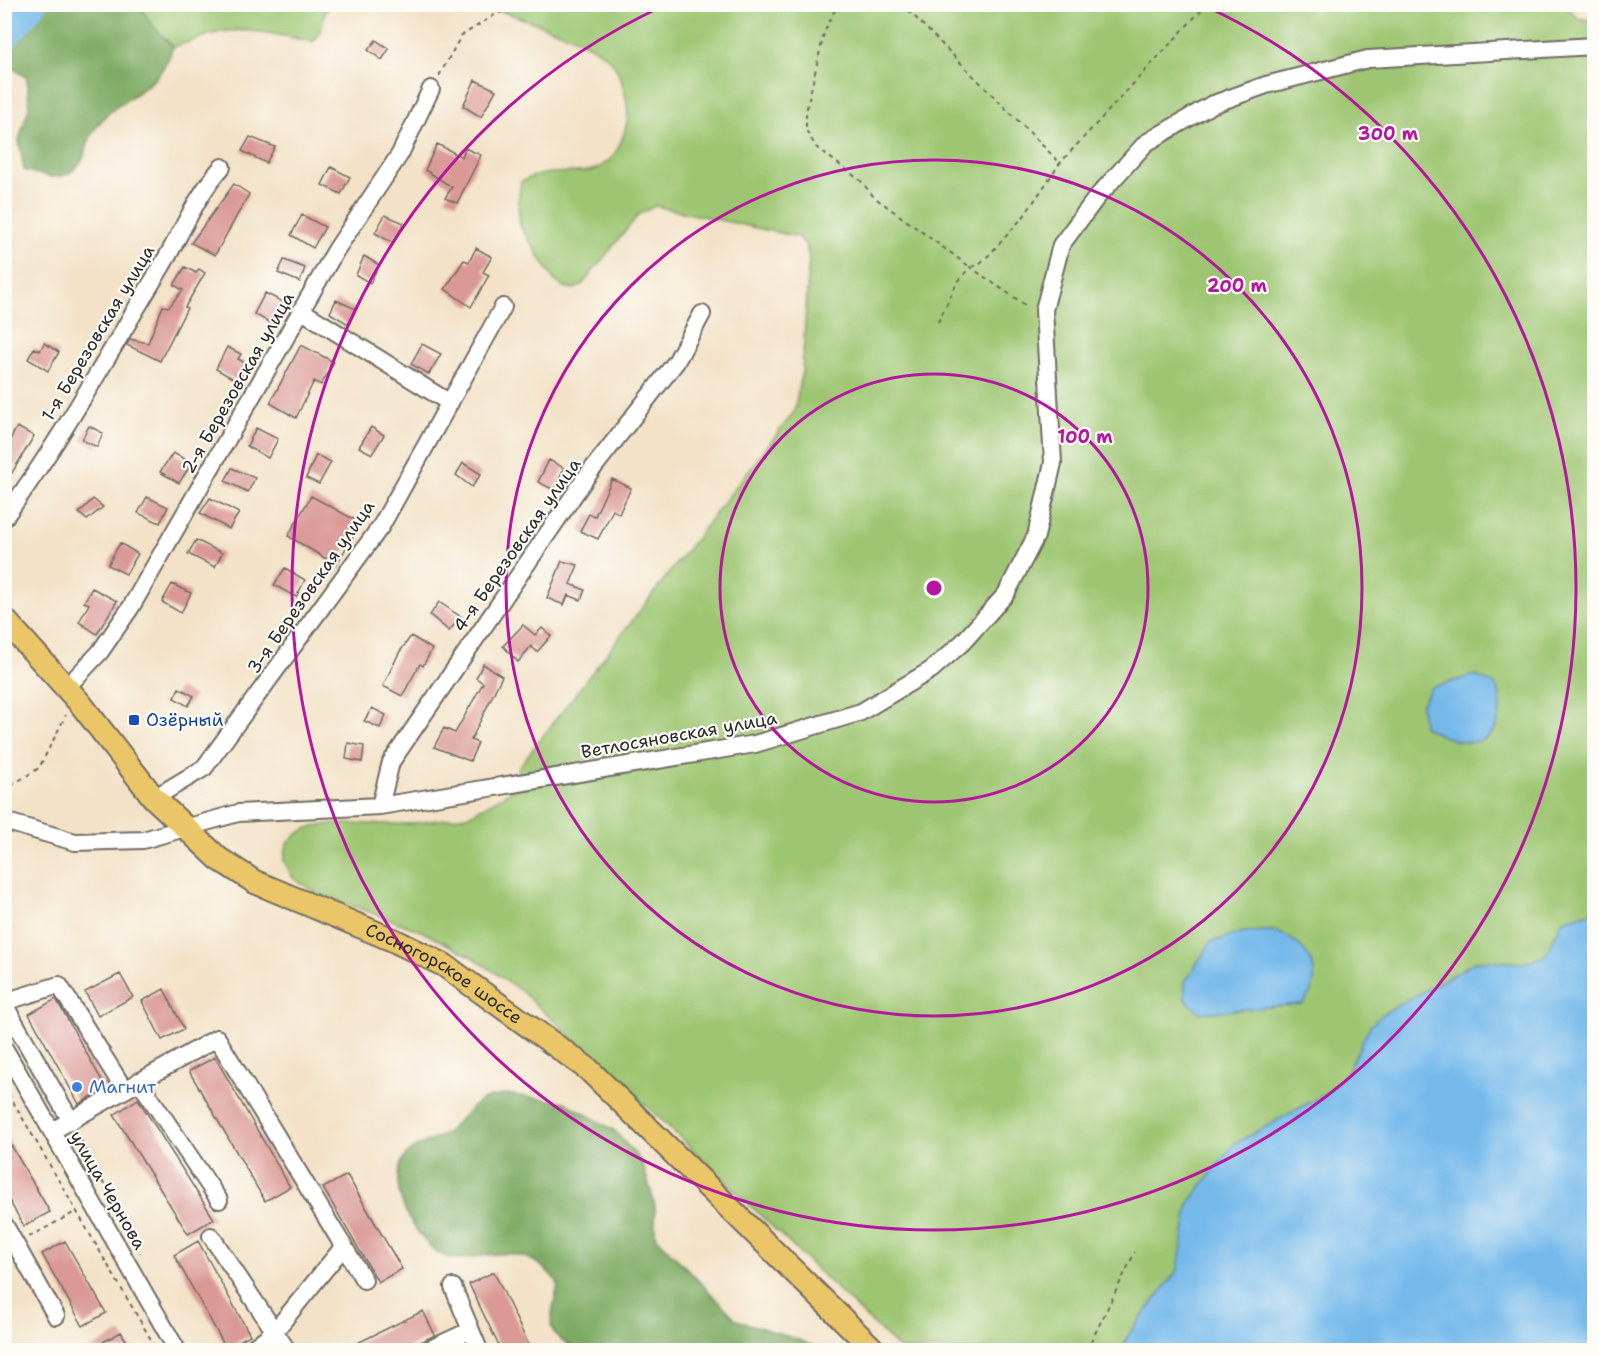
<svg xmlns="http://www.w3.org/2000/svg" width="1599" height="1355" viewBox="0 0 1599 1355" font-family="'Shantell Sans',sans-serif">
  <rect width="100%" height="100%" fill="#fdfcf7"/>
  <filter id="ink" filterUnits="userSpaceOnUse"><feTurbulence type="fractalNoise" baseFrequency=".0167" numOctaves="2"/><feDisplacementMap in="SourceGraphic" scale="12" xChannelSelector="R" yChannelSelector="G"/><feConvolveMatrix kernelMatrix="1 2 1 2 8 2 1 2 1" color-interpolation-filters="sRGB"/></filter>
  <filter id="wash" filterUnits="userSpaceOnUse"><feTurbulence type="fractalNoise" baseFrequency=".008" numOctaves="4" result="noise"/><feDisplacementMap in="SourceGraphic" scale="24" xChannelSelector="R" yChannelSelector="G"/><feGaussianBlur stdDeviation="1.35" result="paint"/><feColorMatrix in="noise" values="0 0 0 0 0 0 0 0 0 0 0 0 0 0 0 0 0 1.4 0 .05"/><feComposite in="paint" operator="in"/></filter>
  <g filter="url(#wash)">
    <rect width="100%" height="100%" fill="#f3e2c7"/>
    <!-- green -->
    <path fill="#9ec672" stroke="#64784e" stroke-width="1.5" d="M1564,4L1578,18L1594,21V911L1563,920L1545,956L1525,963L1477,961L1383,1014L1359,1048L1348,1071L1327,1093L1234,1144L1189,1203L1179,1270L1129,1334L1122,1350H900L669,1127L521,991L474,958L419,930L314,892L293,878L284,861L287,844L296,835L308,828L329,824H407L467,816L515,789L518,768L794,412L802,372L809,258L806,245L798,237L655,206L639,214L582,285L575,289L564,287L554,280L520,226L518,202L521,182C547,166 581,178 600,167C616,158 622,142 626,126C631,109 623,75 611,61C590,38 514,16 482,5Z
      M141,5H329C321,17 324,31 313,42C282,36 254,27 221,32C205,35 188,43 173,47L149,22Z"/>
    <!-- forest -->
    <path fill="#7eab64" stroke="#546b48" stroke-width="1.5" d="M4,5H141L149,22L173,47C156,98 118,92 93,132C85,146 87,160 72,171C58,182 40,175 24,170L19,140L29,107L27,78L5,63Z
      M506,1094L565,1102L614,1130L642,1162L655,1205V1236L737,1320L799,1340L821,1350H667L638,1347L634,1350C606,1351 559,1355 551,1325C550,1317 557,1293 558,1283C515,1226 467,1274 438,1253C412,1234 380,1177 410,1151C420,1143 436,1140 447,1132C458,1123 468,1109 480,1101C487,1097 499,1096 506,1094Z"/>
    <!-- water -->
    <path fill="#75b9eb" stroke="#50728b" stroke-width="1.5" d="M1474,675C1480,678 1490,681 1495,686C1501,692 1501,700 1500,708C1497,758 1452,743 1423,726L1421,705L1431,688Z
      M1594,911V1350H1122L1129,1334L1178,1270L1189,1203L1216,1167L1234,1144L1327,1093L1348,1071L1370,1026L1383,1014L1477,961L1525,963L1545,956L1563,920Z
      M1272,931C1306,939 1330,975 1302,1004L1200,1013L1185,999V982L1211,942L1244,932Z"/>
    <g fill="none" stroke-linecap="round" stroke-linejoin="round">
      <!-- river -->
      <path stroke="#75b9eb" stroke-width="26" d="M4,39L34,4"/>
    </g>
    <g id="blocks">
      <!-- building -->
      <path fill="#da9995" d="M376,40L389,49L382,60L368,50Z
        M475,80L496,90L481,117L463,106Z
        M250,137L275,147L266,163L242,151Z
        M437,144L462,157L465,148L481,155L457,203L445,198L452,187L425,170Z
        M331,167L350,177L341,194L322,185Z
        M234,184L249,194L215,255L191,243Z
        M302,215L325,227L313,248L291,235Z
        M385,215L404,223L393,243L375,233Z
        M476,248L492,257L483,272L489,275L471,307L445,289L464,260L469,262Z
        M364,256L379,265L370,283L356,275Z
        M284,260L305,268L300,282L278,273Z
        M185,267L196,273L199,269L205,273L185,307L187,308L160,361L127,345L130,339L148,343L163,306L169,307L183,290L174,285Z
        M265,293L287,304L276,326L254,314Z
        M336,300L356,309L348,324L330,313Z
        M44,343L59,352L48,371L28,359L34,348L40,351Z
        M422,344L441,354L429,374L411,364Z
        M301,345L334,362L321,385L314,381L296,418L270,403Z
        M227,347L241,354L238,359L247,364L239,382L216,369Z
        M89,426L103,433L97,447L82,440Z
        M17,427L34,436L4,486V451Z
        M371,427L384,435L372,454L359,447Z
        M256,428L278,439L268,458L247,446Z
        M173,453L192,463L179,483L160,472Z
        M316,455L331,462L319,484L306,478Z
        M549,460L564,468L554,490L538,482Z
        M463,463L481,474L472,487L456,475Z
        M232,468L255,478L248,492L225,481Z
        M612,479L631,488L619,514L613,510L598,539L580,531L589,514L595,516Z
        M311,496L361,523L336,565L288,536Z
        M147,497L168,507L160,523L138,513Z
        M210,498L239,513L229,529L200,513Z
        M93,499L103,507L87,520L79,513Z
        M196,540L222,553L215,567L188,554Z
        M120,543L138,554L126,574L108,565Z
        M562,561L578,565L570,584L585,590L581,600L568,595L564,605L547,598Z
        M285,568L305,580L296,597L274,585Z
        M172,584L191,593L181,613L162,602Z
        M92,588L117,601L97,634L79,622L89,604L84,602Z
        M439,602L461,617L449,631L430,615Z
        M523,625L535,635L542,628L551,636L537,652L531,646L518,662L503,646Z
        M411,636L432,649L423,666L420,664L402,696L383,686L399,653Z
        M483,664L502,676L471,740L478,743L470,761L434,747L444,728L455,733L483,683L476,678Z
        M179,688L194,696L188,706L174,698Z
        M372,708L386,715L380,728L364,721Z
        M348,743L364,746L362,762L346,759Z
        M120,974L133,997L98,1016L85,992Z
        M164,989L184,1029L162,1040L142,1001Z
        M56,999L106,1088L79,1104L29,1014Z
        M215,1057L290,1187L265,1201L189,1071Z
        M138,1099L214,1219L188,1234L114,1115Z
        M4,1133L50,1212L24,1226L4,1192Z
        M347,1175L402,1269L378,1282L323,1188Z
        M65,1241L106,1313L83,1326L42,1254Z
        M198,1241L250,1335L226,1348L174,1255Z
        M494,1272L531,1350H501L469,1284Z
        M423,1311L435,1335L404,1350H343Z
        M121,1332L132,1350H89Z"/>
    </g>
  </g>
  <g filter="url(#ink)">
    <use href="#blocks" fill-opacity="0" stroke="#716b62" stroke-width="1.5"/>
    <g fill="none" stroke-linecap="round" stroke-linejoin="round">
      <!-- minor casing -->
      <g stroke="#716b62" stroke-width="20">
        <path id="minor" d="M302,311L450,403
          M4,518C62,439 109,353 160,269C181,235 195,197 222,167
          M66,688L100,652L131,607L336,250L400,154L431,89
          M154,798L204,768L381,526L503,307
          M380,806L391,762L587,476L676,362L702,314
          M4,821L75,842L143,840L238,813L380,806L755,744L861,712L931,670L962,643L1006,594L1036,536L1053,463L1044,310L1061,245L1097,197L1146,143L1211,105L1266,85L1368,59L1594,46
          M4,1002L59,985L124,1089
          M4,1004L71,1121
          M4,1048L177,1350
          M139,1081L219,1200
          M52,1131L217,1038L364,1280
          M4,1224L56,1316
          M211,1236L287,1350
          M453,1287L479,1350
          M250,1350L275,1331L344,1246
          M428,1350L469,1331"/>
      </g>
      <!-- major casing -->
      <g stroke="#716b62" stroke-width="26">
        <g id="major">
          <path id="s1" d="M4,619L80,703L154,798L219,859L255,882L393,940L444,965L588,1069L874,1350"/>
        </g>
      </g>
      <!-- path -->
      <path stroke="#716b62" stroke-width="2" stroke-dasharray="4.5 4.5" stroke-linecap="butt" d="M842,4L833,13L824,33L806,112V130L816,147L861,181L874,197L970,267L978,265L989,255L1024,216L1060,163L1207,4
        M902,4L1060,163
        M439,76L461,36L496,14L529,4
        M938,322L957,283L970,267L1028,307
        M4,790L39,768L66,715
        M4,1086L157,1350
        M77,1133L140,1253
        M29,1237L77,1211
        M1087,1350L1135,1252"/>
      <!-- minor -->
      <use href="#minor" stroke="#fff" stroke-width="16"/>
      <!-- major -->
      <use href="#major" stroke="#ebc669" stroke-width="22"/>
    </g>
  </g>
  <!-- distance rings -->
  <g fill="none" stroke="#b5179e" stroke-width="3">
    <circle cx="934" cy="588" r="214"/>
    <circle cx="934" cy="588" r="428"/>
    <path d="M1205 6A642 642 0 1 1 663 6"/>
  </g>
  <!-- markers -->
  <rect fill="#1a4fb4" stroke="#fdfcf7" stroke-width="2" x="128" y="714" width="12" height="12" rx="3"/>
  <circle fill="#3f7fe0" stroke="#fdfcf7" stroke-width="2" cx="77" cy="1087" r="6"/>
  <g text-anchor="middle" stroke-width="4.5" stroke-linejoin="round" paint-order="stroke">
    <!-- street labels -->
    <g font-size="18" fill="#2b2b2b" stroke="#fdfcf7">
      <text transform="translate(98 333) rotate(-59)" y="6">1-я Березовская улица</text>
      <text transform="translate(238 383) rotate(-60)" y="6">2-я Березовская улица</text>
      <text transform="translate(517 545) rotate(-55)" y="6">4-я Березовская улица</text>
      <text transform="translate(311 587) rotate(-55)" y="6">3-я Березовская улица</text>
      <text transform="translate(679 735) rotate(-10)" y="6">Ветлосяновская улица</text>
      <text dy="6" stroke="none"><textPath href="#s1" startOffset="576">Сосногорское шоссе</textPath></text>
      <text transform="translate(108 1190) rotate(60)" y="6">улица Чернова</text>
    </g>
    <!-- transit labels -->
    <g font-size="18" fill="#164399" stroke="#fdfcf7" text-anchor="start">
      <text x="146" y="726">Озёрный</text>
    </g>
    <!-- shop labels -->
    <g font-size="18" fill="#366cbe" stroke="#fdfcf7" text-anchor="start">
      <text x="89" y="1093">Магнит</text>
    </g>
  </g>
  <circle cx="934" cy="588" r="9" fill="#b5179e" stroke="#fdfcf7" stroke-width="3"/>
  <g font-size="18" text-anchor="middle" font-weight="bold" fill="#b5179e" stroke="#fdfcf7" stroke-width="4.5" stroke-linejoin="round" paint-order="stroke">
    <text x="1388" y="140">300 m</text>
    <text x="1237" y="292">200 m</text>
    <text x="1085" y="443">100 m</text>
  </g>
  <!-- margin -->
  <rect width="1599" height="1355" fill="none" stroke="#fdfcf7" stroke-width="24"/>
</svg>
